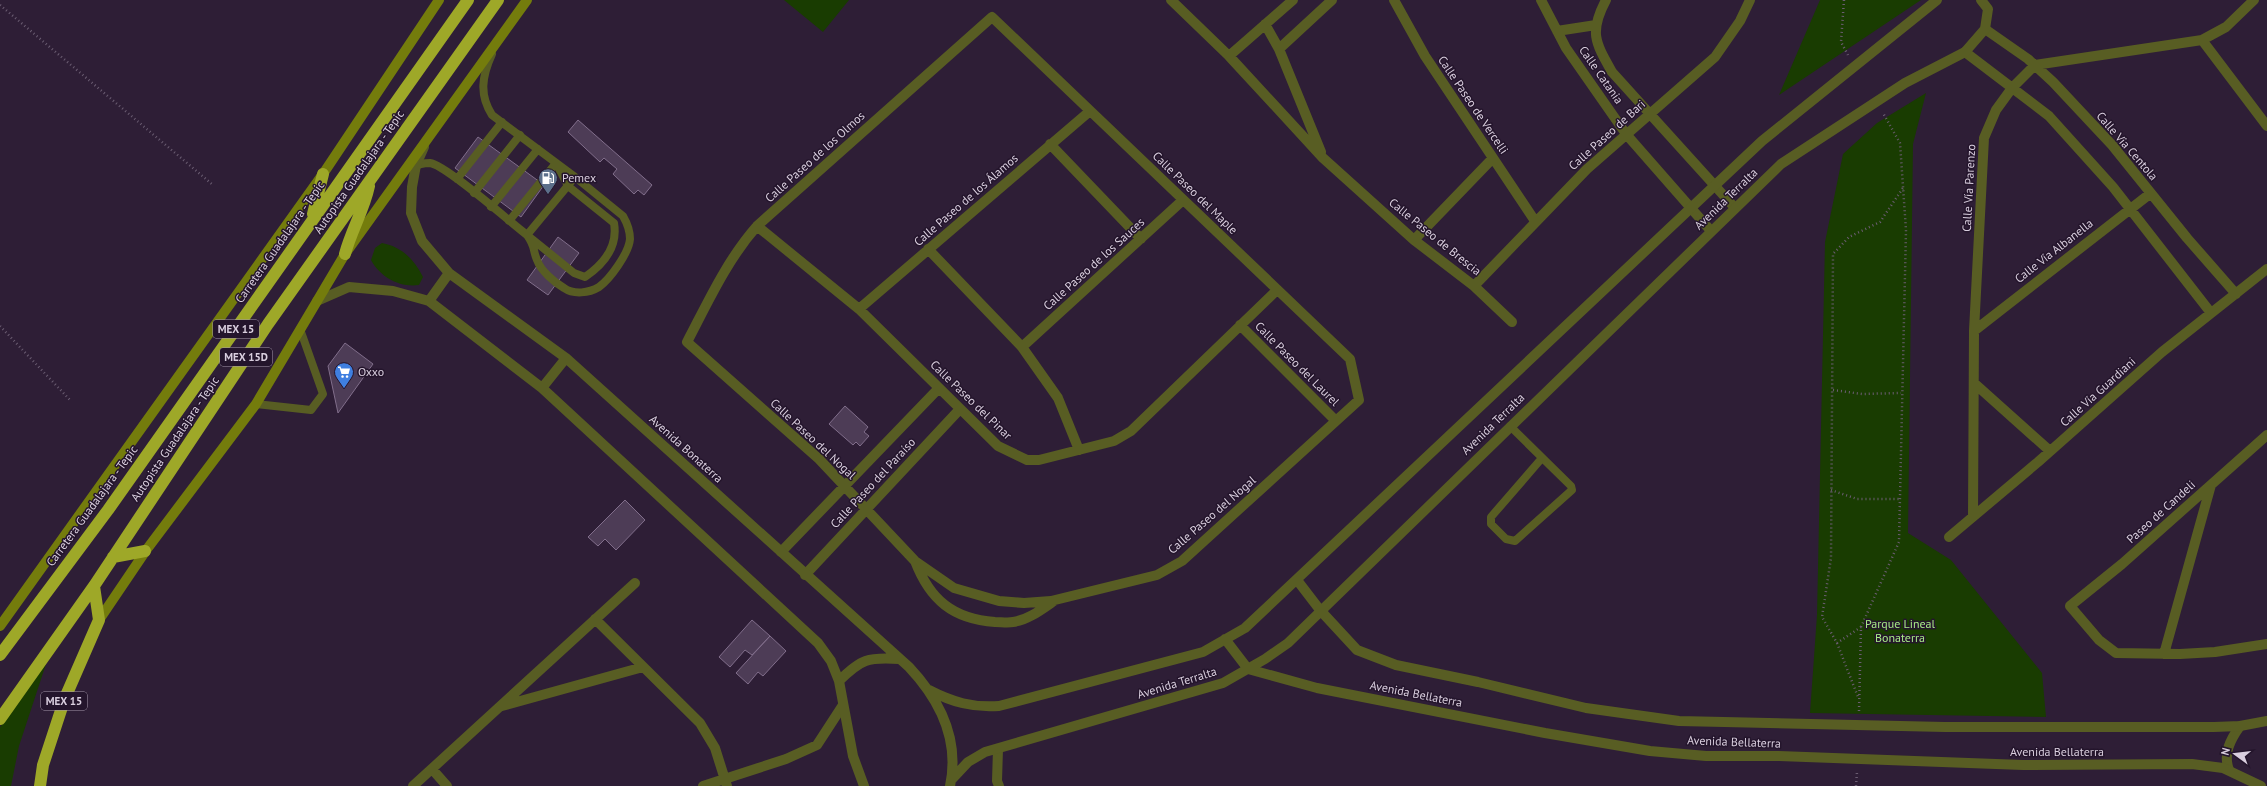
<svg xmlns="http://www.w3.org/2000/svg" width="2267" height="786" viewBox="0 0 2267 786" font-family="'PT Sans',sans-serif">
  <rect width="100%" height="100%" fill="#2e1e36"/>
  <!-- green -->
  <path fill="#193c01" d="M784,0H849L823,32Z
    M1820,0H1921L1779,95Z
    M1926,93L1913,144L1908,533L1951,560L2042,673L2046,717L1810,713L1817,615L1825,242L1843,154L1877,123Z
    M382,243C402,247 414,259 423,277L419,285C400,288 380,277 371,260L375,248Z
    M46,664L19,746L11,786H0V727Z"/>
  <!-- building -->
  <path fill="#4d3c56" stroke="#816e8b" d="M578,120L652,185L644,195L638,190L634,194L613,174L617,169L604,158L600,162L568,132Z
    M478,137L544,185L521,217L455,168Z
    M558,237L579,253L548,295L527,280Z
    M345,343L373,364L338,413L328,366Z
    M845,406L868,427L864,432L869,436L860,446L856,442L853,445L829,424Z
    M625,500L645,520L616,550L605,539L598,546L588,537Z
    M752,620L770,636L752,655L745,650L730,667L719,657Z
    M770,636L786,651L763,676L758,672L748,684L736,673Z"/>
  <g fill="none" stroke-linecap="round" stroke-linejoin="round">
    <!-- path -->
    <path stroke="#6b5d72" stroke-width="2.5" stroke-dasharray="1 3" stroke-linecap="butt" d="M1844,0L1841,42L1848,55
      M0,5L213,185
      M0,326L70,400
      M1833,390L1862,394L1901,393
      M1831,490L1857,499H1900
      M1861,627L1837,643L1822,617L1831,558L1833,254L1849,237L1880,222L1903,188
      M1837,643L1858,697
      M1859,711L1861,627L1899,542L1906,230L1900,143L1883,113
      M1856,786L1857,772"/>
    <!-- service -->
    <path stroke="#585d23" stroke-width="8" d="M492,54C482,76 479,95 492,115L575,177L527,235L574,273L585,277C604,264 618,246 614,223L568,186L556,163L509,221
      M412,168C417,165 424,163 430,163C446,165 510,222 527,235C536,248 532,248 537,260C541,271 554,282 564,288C574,295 589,293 599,287C610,279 629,253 630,239C630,231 627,223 623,216L575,177
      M457,179L502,122
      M474,193L520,135
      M491,207L538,149
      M256,404L311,410L323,394L300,329
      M1510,426L1571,486L1572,490L1515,541L1506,539L1491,524V517L1542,458"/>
    <!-- minor -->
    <path stroke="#585d23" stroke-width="10" d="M1171,0L1229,56L1323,158L1414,240L1474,286L1512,322
      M1394,0L1425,56L1535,221
      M1541,0L1566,48L1626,134L1711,231
      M1606,0C1589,32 1595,42 1612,72L1735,208
      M992,17L1350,359L1359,400L1182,561L1157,575L1051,601L1024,603L999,601L954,588L915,561L819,459L687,342C708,302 727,260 757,226Z
      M1265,24L1279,49L1321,152
      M1985,29L2028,59L2053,82L2112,145L2187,238L2236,294
      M1557,31L1596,25
      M2202,40L2267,126
      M1279,49L1332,0
      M1965,52L2049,116L2113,187L2211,313
      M1229,56L1293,0
      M1050,144L1141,239
      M757,226L859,309L998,446L1027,460H1039L1114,441L1131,431L1277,290
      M1414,240L1493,158
      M928,249L1022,347L1058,398L1079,450
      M1474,286L1587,169L1715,57L1740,21L1750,0
      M859,309L1090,111
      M1240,325L1336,421
      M1974,331L2151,193
      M1022,347L1183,200
      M1974,383L2050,451
      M2267,435L2122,564L2070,606L2099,640L2116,653L2180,654L2215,652L2267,644
      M1973,516L1974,331L1984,138L1996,110L2012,88L2035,65L2202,40L2226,27L2254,0
      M1949,537L2038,462L2162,352L2267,269
      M781,552L939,388
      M915,561C930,600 953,619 995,622C1001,622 1008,623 1013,622C1028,620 1041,610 1054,601
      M805,575L960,409
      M595,619L700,723L715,748L727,786
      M2164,654L2211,485
      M502,706L643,667
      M998,749L997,781L999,786
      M432,769L447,786
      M2229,770C2223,754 2230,740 2240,726
      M413,786L635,583
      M703,786L786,759L817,745L843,705"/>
    <!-- tertiary -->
    <path stroke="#585d23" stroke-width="10" d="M424,147L416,165L412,187L411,213L422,241L449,273L566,358L909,667C940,700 960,739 950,786
      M317,301L349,287L393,291L429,301L542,388L818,643L831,661L839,681L853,756L864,786
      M429,301L449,273
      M542,388L566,358
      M1297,580L1320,610L1357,650L1396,665L1478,682L1586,708L1679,721L1945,727H2214L2240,726L2267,721
      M1225,639L1248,669L1317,688L1545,733L1650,751L1706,756H1779L2023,765L2192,764L2223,768L2261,786
      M839,681C861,659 868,657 899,659
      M929,690C952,702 973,708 999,706L1203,652L1245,628L1762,141L1937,0
      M952,779L968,762L985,752L1223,683L1265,659L1288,643L1781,164L1905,83L1965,52L1985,29L1988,9L1981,0"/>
    <!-- secondary -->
    <path stroke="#747c0c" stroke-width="10" d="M99,620L147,549L256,404L345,254L527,0
      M0,626L323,174L439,0"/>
    <!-- motorway -->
    <path stroke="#9ea828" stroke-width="12" d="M313,214L323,174
      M345,254C351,231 364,210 369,186
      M113,557L145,551
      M0,655L108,510L468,0
      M0,719L94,586L268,324L498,0
      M40,786L43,765L65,698L99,620L94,586"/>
  </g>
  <!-- icons -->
  <defs>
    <g id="fuel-pin" transform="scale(1)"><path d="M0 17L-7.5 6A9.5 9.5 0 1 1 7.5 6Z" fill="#5c6f8a" stroke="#24152c"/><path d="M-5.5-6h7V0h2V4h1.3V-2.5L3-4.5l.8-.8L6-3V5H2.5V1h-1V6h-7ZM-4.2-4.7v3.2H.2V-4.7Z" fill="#fff"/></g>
    <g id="supermarket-pin" transform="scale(1)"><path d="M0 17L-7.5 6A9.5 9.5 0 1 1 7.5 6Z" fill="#3f7fe0" stroke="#24152c"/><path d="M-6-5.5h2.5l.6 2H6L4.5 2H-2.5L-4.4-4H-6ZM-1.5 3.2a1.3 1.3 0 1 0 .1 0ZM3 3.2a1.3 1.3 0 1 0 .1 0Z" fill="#fff"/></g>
  </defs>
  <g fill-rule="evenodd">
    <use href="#fuel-pin" x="548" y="178"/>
    <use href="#supermarket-pin" x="344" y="372"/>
  </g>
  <g text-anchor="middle" stroke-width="3" stroke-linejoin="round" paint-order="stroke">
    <!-- shield labels -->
    <g fill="#24152c" stroke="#a396a9" stroke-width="1">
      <rect x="213" y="320" width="46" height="18" rx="3"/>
      <rect x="220" y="348" width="52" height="18" rx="3"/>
      <rect x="41" y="692" width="46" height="18" rx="3"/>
    </g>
    <g font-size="11" font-weight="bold" fill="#d9cede">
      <text x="236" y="333">MEX 15</text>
      <text x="246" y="361">MEX 15D</text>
      <text x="64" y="705">MEX 15</text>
    </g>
    <!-- street labels -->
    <g font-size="12" fill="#d9cede" stroke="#24152c">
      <text transform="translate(1601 75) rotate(55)" y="4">Calle Catania</text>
      <text transform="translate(1473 105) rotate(56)" y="4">Calle Paseo de Vercelli</text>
      <text transform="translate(1607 135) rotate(-42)" y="4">Calle Paseo de Bari</text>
      <text transform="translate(2127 146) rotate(49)" y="4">Calle Vía Centola</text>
      <text transform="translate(815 157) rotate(-42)" y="4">Calle Paseo de los Olmos</text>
      <text transform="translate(359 172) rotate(-55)" y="4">Autopista Guadalajara - Tepic</text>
      <text transform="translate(1969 188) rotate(-87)" y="4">Calle Vía Parenzo</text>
      <text transform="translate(1195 193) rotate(44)" y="4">Calle Paseo del Maple</text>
      <text transform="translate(1726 199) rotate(-44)" y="4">Avenida Terralta</text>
      <text transform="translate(966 200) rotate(-41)" y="4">Calle Paseo de los Álamos</text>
      <text transform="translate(1435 237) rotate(39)" y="4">Calle Paseo de Brescia</text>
      <text transform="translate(280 242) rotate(-55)" y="4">Carretera Guadalajara - Tepic</text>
      <text transform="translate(2054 251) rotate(-38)" y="4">Calle Vía Albanella</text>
      <text transform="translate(1094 264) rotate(-42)" y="4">Calle Paseo de los Sauces</text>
      <text transform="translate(1297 364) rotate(45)" y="4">Calle Paseo del Laurel</text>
      <text transform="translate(2098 392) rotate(-42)" y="4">Calle Vía Guardiani</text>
      <text transform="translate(971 400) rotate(44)" y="4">Calle Paseo del Pinar</text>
      <text transform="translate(1493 424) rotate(-44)" y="4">Avenida Terralta</text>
      <text transform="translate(175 439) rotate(-56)" y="4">Autopista Guadalajara - Tepic</text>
      <text transform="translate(813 439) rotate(43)" y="4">Calle Paseo del Nogal</text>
      <text transform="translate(686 449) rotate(42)" y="4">Avenida Bonaterra</text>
      <text transform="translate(873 483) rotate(-47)" y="4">Calle Paseo del Paraíso</text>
      <text transform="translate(92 506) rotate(-54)" y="4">Carretera Guadalajara - Tepic</text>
      <text transform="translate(2161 512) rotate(-42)" y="4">Paseo de Candeli</text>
      <text transform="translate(1212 515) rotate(-41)" y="4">Calle Paseo del Nogal</text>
      <text transform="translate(1177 683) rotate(-17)" y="4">Avenida Terralta</text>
      <text transform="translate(1416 694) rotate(11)" y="4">Avenida Bellaterra</text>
      <text transform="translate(1734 742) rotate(2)" y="4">Avenida Bellaterra</text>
      <text x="2057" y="756">Avenida Bellaterra</text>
    </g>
    <!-- poi labels -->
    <g font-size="12" fill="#d9cede" stroke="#24152c" text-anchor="start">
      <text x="562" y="182">Pemex</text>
      <text x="358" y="376">Oxxo</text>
    </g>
    <!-- park labels -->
    <g font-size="12" fill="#a7eb85" stroke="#24152c">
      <text x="1900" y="628">Parque Lineal<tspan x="1900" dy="14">Bonaterra</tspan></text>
    </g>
  </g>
  <!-- north arrow -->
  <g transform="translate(2235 754) rotate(285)" stroke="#24152c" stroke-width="3" paint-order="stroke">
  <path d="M0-3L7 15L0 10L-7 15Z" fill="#d9cede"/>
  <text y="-6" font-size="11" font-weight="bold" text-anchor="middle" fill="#d9cede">N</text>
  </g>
</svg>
